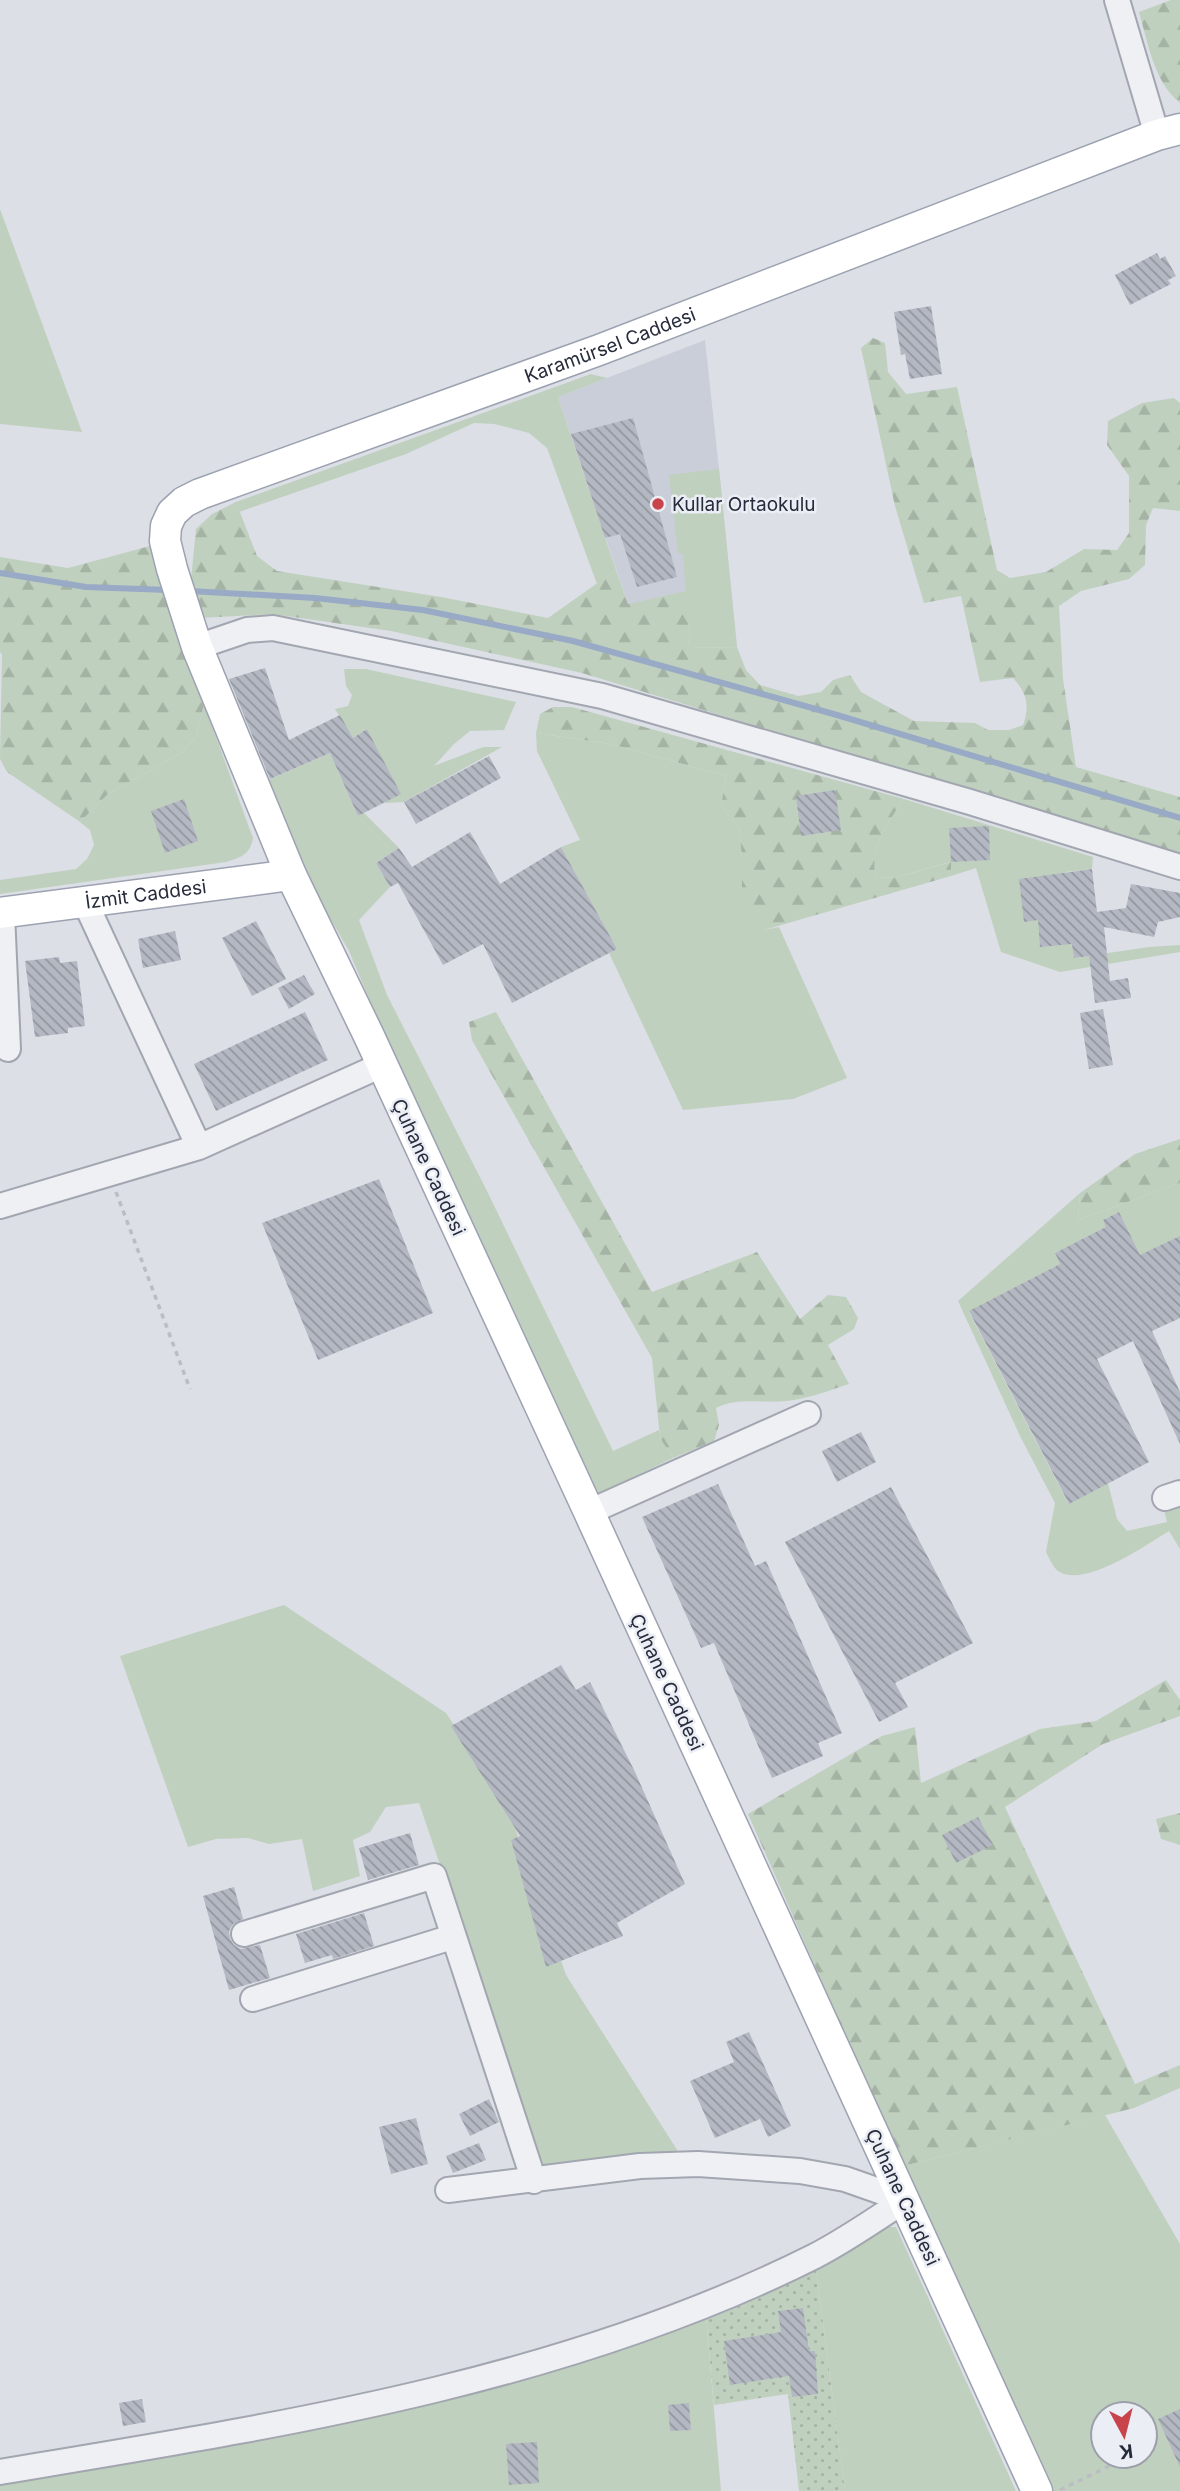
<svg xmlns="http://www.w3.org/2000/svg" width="1180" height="2491" viewBox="0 0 1180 2491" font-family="Inter,sans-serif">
  <defs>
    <pattern id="forest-firs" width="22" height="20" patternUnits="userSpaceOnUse" patternTransform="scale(1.75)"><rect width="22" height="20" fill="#c0d0be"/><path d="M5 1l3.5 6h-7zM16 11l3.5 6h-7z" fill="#a5b3a4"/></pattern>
    <pattern id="garden-dots" width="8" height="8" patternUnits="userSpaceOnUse" patternTransform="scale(1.75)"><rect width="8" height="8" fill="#c0d0be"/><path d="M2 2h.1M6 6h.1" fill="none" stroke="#a5b3a4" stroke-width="1.8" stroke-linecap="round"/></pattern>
    <pattern id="building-back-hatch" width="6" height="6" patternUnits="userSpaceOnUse" patternTransform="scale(1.75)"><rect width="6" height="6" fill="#b4b8c2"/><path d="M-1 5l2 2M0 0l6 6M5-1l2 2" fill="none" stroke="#92969f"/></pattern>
  </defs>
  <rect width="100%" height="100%" fill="#dcdfe6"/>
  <!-- built -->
  <path fill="#caced8" d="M705,340L719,469L737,647L628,604L558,397Z"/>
  <!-- grass -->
  <path fill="#c0d0be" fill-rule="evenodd" d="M0,209L82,432L0,424Z
    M591,374L607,378L558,397L616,570L597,584L547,448L529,433L494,424L474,423L406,454L239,512L236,502Z
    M719,469L737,647L690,648L683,554L678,553L669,475Z
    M344,669H366L516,702L504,730L470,731L454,744L434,766L483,747H502L404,802L385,803L396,785L367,729L353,738L335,709L348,706L352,695L346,686Z
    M204,704L253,838C250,855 241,857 226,862L0,894V880L76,869L87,859L94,845L90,830L80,822L108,794L181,753L196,737Z
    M536,733L611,744L726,776L721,806L739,827L742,858L764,930L779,927L847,1078L793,1099L683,1110L609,953L617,949L561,847L580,840L537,751Z
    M330,753L358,816L364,813L399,848L376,863L390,887L359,920L387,995L486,1189L613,1451L659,1430L660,1438L673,1458L598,1494L408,1092L349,951L326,911L316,899L266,781Z
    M904,799L1093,857L1092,869L1065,872L1074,958L1149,947L1180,945V952L1060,972L1001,952L976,868L951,876L950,862L894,878L876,877C869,848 888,822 904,799Z
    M1180,1183V1318L1172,1322L1119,1212L1103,1220L1107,1228L1055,1253L1060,1264L969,1312L1068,1503L1108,1483L1117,1519L1127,1531L1167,1522L1164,1510L1180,1502V1549L1169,1531C1146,1545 1084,1589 1058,1571C1053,1567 1049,1558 1046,1552L1055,1503L1021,1438L958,1301L1080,1193L1078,1220Z
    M284,1605L446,1713L506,1802L566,1975L681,2156L543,2169L419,1803L386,1807L370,1832L353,1840L360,1876L313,1891L302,1839L269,1844L248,1838L216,1839L188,1847L120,1656Z
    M1105,2115L1180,2244V2491H1052L903,2166ZM1103,2414H1145V2456H1103Z
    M889,2227H896L1016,2491H845L816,2269Z
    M706,2316L721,2491H0V2483L196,2451L402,2410Z"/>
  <!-- forest -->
  <path fill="url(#forest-firs)" d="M1171,0H1180V103C1154,82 1148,43 1139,12Z
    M873,338L885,343L888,372L906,394L957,387L997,570L1010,578L1046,572L1084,549L1117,550L1129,533V476L1107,445L1108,421L1142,403L1174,398L1180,403V511L1153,508L1146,525L1145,565L1129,579L1081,591L1059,606L1063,679L1076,767L1180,797V855L582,673L391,631L272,614L200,618L191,580L196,529L212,514L236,502L257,556L277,571L441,597L548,618L616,570L628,604L686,591L690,648L737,647L746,670L760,685L798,696L821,692L833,680L850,675L861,692L914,721L975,723L988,730H1009L1023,725C1030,706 1027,693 1013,678L980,682L961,596L924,603L895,506L861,348Z
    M150,546L204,704L196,737L181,753L108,794L80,822L7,772L0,759L2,655L0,652V557L68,568Z
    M553,707H572L904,799C888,822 869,848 876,877L894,878L951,862V876L764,930L749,920L742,899V858L739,827L721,806L726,776L611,744L536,733L540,714Z
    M496,1012L652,1292L757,1252L800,1319L828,1295L846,1297L858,1318L854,1329L828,1345L849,1384C831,1390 812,1397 794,1400C768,1405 740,1396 716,1408L719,1425L714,1441L673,1458L660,1438L652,1358L472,1040L469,1022Z
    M1180,1139V1183L1078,1220L1080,1193L1135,1154Z
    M1166,1680L1180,1700V1716L1103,1744L1005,1807L1135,2084L1180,2065V2088L1134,2108L903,2166L748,1814L882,1736L915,1727L921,1783L1040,1729L1096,1721Z
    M1180,1813V1845L1161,1839L1156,1819Z"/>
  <!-- garden -->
  <path fill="url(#garden-dots)" d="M816,2269L845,2491H799L788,2394L714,2405L706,2316Z"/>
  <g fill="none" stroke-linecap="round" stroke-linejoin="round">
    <!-- stream -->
    <path stroke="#98aac5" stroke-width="6" d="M0,573L86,587L168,590
      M190,591L315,598L423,610L573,641L837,715L1180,818"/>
  </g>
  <!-- building -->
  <path fill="url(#building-back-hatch)" d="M1157,253L1160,259L1165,256L1176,276L1168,280L1171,284L1130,305L1115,275Z
    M931,306L942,374L910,379L905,354L901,355L894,312Z
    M633,418L677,577L637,587L620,534L605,538L571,434Z
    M265,668L289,740L340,715L353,738L367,729L401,794L358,816L330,753L270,779L229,679Z
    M489,756L501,778L416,824L404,802Z
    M835,790L841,830L801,836L796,796Z
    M184,799L198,841L165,853L151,811Z
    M989,826L990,860L951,862L949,828Z
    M470,832L500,884L561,847L617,949L512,1003L483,944L443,965L398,883L390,887L376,863L399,848L412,867Z
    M1092,869L1097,912L1126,908L1131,884L1180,893V917L1158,922L1154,937L1104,927L1110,981L1128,978L1131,998L1095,1003L1089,956L1074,958L1072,944L1040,947L1038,920L1024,922L1019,879Z
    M256,921L286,979L252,996L222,938Z
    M175,931L181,960L143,968L138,939Z
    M59,957L60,963L77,961L85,1026L68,1028V1033L35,1037L25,961Z
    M304,975L315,994L289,1009L278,988Z
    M1103,1009L1113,1065L1089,1069L1080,1013Z
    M305,1012L328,1060L216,1111L194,1064Z
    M379,1179L433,1313L318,1360L262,1223Z
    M1119,1212L1140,1255L1180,1236V1318L1152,1331L1180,1392V1444L1133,1341L1097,1359L1149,1462L1069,1504L969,1311L1060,1264L1055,1253L1106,1227L1103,1220Z
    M861,1432L876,1462L837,1482L822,1451Z
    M718,1484L755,1566L766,1561L842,1733L818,1743L823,1756L772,1778L714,1643L701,1648L642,1517Z
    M891,1487L973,1643L895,1683L908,1707L879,1722L785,1542Z
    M561,1665L576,1690L590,1682L635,1772L685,1884L617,1923L623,1936L546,1967L511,1840L520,1836L451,1726Z
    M978,1817L993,1845L956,1863L942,1835Z
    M410,1833L419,1865L368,1880L359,1848Z
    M234,1887L243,1919L233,1924L229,1931L230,1939L234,1945L241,1949L260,1945L270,1978L229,1990L203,1896Z
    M364,1913L374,1946L333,1959L332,1955L305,1963L296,1934Z
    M749,2032L791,2126L768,2137L760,2119L715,2138L690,2081L734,2062L726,2042Z
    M489,2099L499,2122L470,2136L459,2114Z
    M416,2118L428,2164L391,2174L379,2127Z
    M479,2143L486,2160L453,2173L446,2156Z
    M803,2308L809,2351H815L818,2394L792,2397L789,2376L730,2385L724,2341L781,2332L778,2311Z
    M142,2399L146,2422L123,2426L119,2403Z
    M689,2403L691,2430L670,2431L668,2405Z
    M1180,2409V2467L1158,2419Z
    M537,2442L539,2483L509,2485L506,2444Z"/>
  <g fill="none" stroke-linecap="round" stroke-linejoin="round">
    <!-- minor casing -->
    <g stroke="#a2a6b0" stroke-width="28">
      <path id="minor" d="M1117,0L1157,135
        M197,647L247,630L273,628L602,696L970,802L1180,867
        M85,902L199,1147
        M2,913L8,1049
        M0,1206L199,1147L382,1065
        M1165,1498L1180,1493
        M589,1512L808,1414
        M244,1934L434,1876L534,2181
        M253,1999L452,1937
        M448,2190L640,2166L698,2164L800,2171L845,2179L905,2200
        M0,2472C276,2426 562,2383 815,2256C846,2240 876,2219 905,2200"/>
    </g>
    <!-- major casing -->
    <g stroke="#9ca2b1" stroke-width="33">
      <g id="major">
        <path id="s1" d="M0,913L291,875"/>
        <path id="s2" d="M1037,2491L589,1512L369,1036L291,875L197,647L172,569L165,541L166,526L172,513L184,502L200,494L599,350L1157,135L1180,129"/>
      </g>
    </g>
    <!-- path -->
    <path stroke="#bbbdc4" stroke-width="3.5" stroke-dasharray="5 5" stroke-linecap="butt" d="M116,1192L190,1389
      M1145,2449L1156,2444
      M1060,2490L1130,2456"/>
    <!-- minor -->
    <use href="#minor" stroke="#eff0f4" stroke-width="24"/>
    <!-- major -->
    <use href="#major" stroke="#fff" stroke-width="30"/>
  </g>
  <!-- markers -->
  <circle fill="#c9434b" stroke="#ebeef4" stroke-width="2.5" cx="658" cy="504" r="7"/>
  <g text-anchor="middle" stroke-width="5" stroke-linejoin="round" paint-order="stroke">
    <!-- street labels -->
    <g font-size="19" fill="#272c3c" stroke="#ebeef4">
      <text dy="7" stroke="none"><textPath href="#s2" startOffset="2637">Karamürsel Caddesi</textPath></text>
      <text dy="7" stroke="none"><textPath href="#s1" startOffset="147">İzmit Caddesi</textPath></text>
      <text transform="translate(429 1167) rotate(65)" y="7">Çuhane Caddesi</text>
      <text transform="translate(667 1682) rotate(65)" y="7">Çuhane Caddesi</text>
      <text transform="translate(903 2197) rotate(65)" y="7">Çuhane Caddesi</text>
    </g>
    <!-- poi labels -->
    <g font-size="19" fill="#272c3c" stroke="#ebeef4" text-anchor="start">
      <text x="672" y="511">Kullar Ortaokulu</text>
    </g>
  </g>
  <!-- north arrow -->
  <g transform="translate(1124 2435) rotate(173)"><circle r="33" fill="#ebeef4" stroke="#9da0aa" stroke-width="2"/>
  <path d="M0-5L12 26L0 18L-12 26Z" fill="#c9434b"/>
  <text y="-10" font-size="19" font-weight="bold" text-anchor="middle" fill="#272c3c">K</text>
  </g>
</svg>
